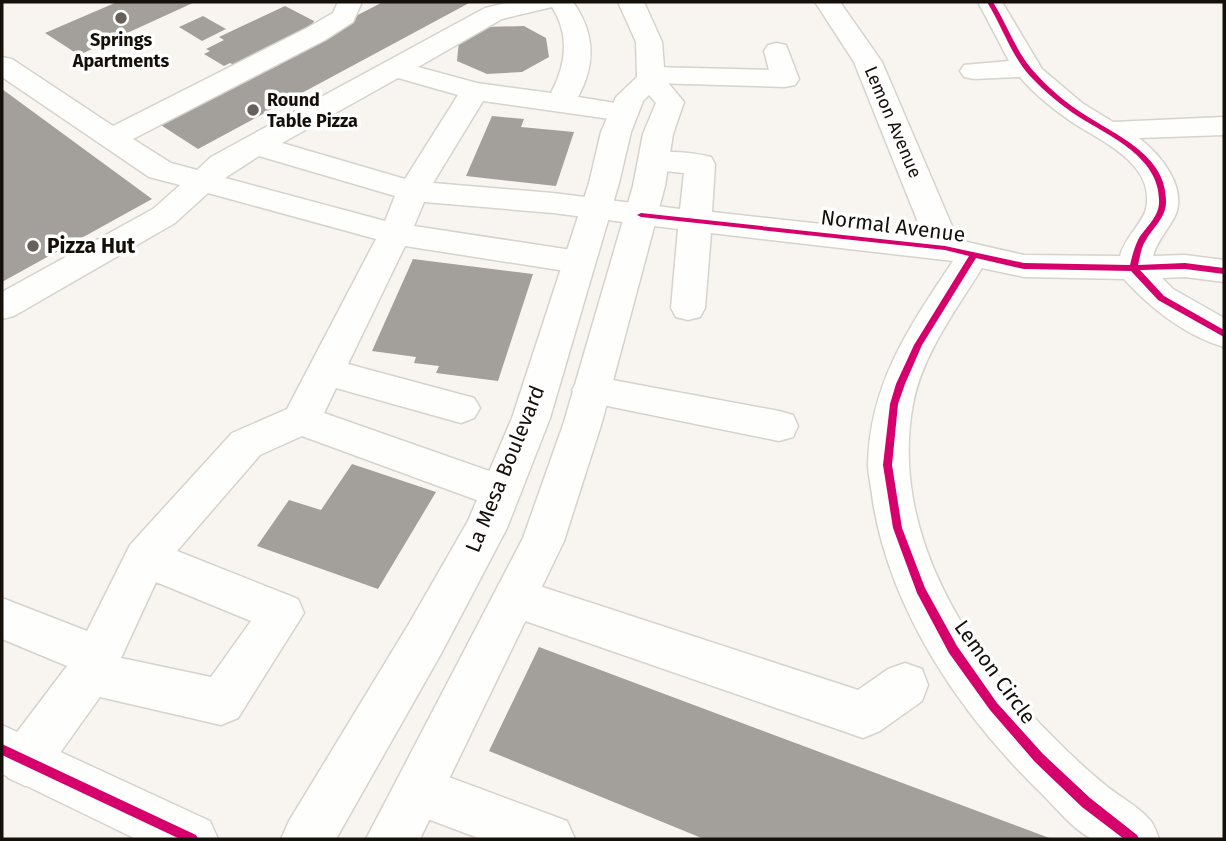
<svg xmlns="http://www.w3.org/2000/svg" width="1226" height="841" viewBox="0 0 1226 841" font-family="'Fira Sans',sans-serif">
  <rect width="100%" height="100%" fill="#f8f5f0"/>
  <!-- building -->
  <path fill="#a39f9a" d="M117,2H195L79,55L45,33Z
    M383,2H471L198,149L153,120Z
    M285,6L314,21L311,27L234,65L230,63L224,66L204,54L210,51L206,49L224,40L219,37Z
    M203,16L226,29L202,41L179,27Z
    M524,26L546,38L549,57L522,72L487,74L457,61L459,41L484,27Z
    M2,89L152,199L2,282Z
    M492,116L524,119L521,127L574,132L556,186L466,176Z
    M413,259L533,274L498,381L436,373L439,366L414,363L416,357L372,351Z
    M352,464L436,492L378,589L257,546L289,500L321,510Z
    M539,647L1052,839H704L489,751Z"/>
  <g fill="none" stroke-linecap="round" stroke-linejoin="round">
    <!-- minor casing -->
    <g stroke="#d6d2cc" stroke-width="3">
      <path id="minor" d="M338,2H362L353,22L325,40L133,139L171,163L197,170L211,157L244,139L485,8L510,2H573C595,33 596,64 578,97L634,106L638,112L634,118L624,121L483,101L433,183L553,193L680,209L684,173L643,169L639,162L643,155C664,150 690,152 711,157L715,164L712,212L923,235L854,62L815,2H840L882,62L958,240L1024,255L1120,256C1125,237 1142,224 1146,209C1156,162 1099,141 1069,120C1052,108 1033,93 1020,77L974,79L964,77L960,71L964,65L1009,61L978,2H1002L1042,69L1082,103L1113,122L1224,117V135L1139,138C1161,155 1189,189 1174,218C1167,231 1157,241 1153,256L1185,255L1224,260V282L1185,277L1162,278L1173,289L1224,318V347C1186,336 1150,308 1124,279L1024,277L982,268C956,310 922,355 913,404C889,533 969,655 1057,741C1072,756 1088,771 1104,784C1118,796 1138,806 1150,820C1154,825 1157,833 1159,839C1144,839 1101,841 1090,838C1072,828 1057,809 1043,795C961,716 888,609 872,495C871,485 868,474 868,464C870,382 910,326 953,261L711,233L705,308L700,317L688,320L676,317L671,308L678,229L553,213L424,202L414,226L578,251L590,254L595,262L590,270L578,273L405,246L348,364L474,398L480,408L474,418L461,423L336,388L324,413L515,480L521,492L515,504L501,509L302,436L260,455L177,551L298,599L304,613L238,718L221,725L100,697L42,778L25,786L8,778L2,758L8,744L67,666L2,639V598L87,631L130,545L232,433L287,409L376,239L208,193L175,223L14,316L2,319V292L153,209L180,185L149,177L2,77V57L12,59L113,126L307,28L333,13ZM552,7C570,35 566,65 551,93L477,83L418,67L502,19ZM398,78L458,95L405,179L282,143ZM259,156L395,196L385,221L225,178ZM156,582L251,621L211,677L121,658Z
        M777,43L786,45L799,79L795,85L785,87L651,83L641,81L637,75L641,69L651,67L769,70L764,51L768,45Z
        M591,376L779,411L793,415L798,426L793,437L779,441L578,400L572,390L578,380Z
        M515,578L858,690L888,669L905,663L922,669L928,685L922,701L880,731L863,738L499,612L493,598L499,584Z
        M419,766L567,821L575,839H481L401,809L394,791L401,773Z"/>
    </g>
    <!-- major casing -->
    <g stroke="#d6d2cc" stroke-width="3">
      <path id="major" d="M618,2H644L662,42L665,79L684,102L673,134L665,186L602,422L564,541L420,839H366L523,538L564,422L633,186L643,134L656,103L649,95L643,101L631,132L619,183L550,418L507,528L442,652L336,839H281L289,821L410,622L468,521L512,418L589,183L601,132L616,97L637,77L636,42Z
        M2,725L210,821L218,839H136L2,774Z"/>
    </g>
    <!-- minor -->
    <use href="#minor" fill="#fefefd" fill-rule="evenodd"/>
    <!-- major -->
    <use href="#major" fill="#fefefd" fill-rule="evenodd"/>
    <!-- cycleway casing -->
    <g stroke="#fff" stroke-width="4">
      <path id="cycleway" d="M987,2H993C1008,26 1017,55 1037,75C1050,89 1066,103 1082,113C1115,135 1168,155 1166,203C1165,219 1153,227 1146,240C1141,247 1140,257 1138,265L1185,263L1224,268V274L1185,269L1140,270L1164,296L1224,330V337L1158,300L1131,271L1024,269L976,258L922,345L905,384L898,404L892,465L902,528L925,588L957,646L997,703L1043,754L1090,798L1137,835L1139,839H1124L1082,807L1035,762L990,710L949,653L917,593L893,528L883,465L890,404L896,384L914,345L969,256L945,250L641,217L637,215L641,213L945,246L1024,263L1130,265C1132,257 1134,248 1138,240C1145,227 1158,219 1159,203C1161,158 1111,137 1079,117C1062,106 1044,91 1030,76C1011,55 1002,26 987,2Z
        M2,744L196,835L198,839H180L2,755Z"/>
    </g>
    <!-- cycleway -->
    <use href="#cycleway" fill="#d6006c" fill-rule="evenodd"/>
  </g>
  <!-- markers -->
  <g fill="#65605a" stroke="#fff" stroke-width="2.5">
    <circle cx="121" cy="18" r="7"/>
    <circle cx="253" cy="110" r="7"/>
    <circle cx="33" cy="246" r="7"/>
  </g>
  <g text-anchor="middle" stroke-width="7" stroke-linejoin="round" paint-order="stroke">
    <!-- far-poi labels -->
    <g font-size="18" font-weight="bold" fill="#16100a" stroke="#fff">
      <text x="121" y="46">Springs<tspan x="121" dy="21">Apartments</tspan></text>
      <text x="267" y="106" text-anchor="start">Round<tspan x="267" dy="21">Table Pizza</tspan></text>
    </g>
    <!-- far-street labels -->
    <g font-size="18" fill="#16100a" stroke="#fff">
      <text transform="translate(893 122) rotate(67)" y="6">Lemon Avenue</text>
    </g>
    <!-- street labels -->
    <g font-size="21" fill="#16100a" stroke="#fff">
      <text transform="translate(893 226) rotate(7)" y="7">Normal Avenue</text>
      <text transform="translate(505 469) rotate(-68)" y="7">La Mesa Boulevard</text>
      <text transform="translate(995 672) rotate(54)" y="7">Lemon Circle</text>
    </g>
    <!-- poi labels -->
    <g font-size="21" font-weight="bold" fill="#16100a" stroke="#fff" text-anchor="start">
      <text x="47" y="253">Pizza Hut</text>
    </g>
  </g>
  <!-- border -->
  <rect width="1226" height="841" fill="none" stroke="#16100a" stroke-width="7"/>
</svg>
